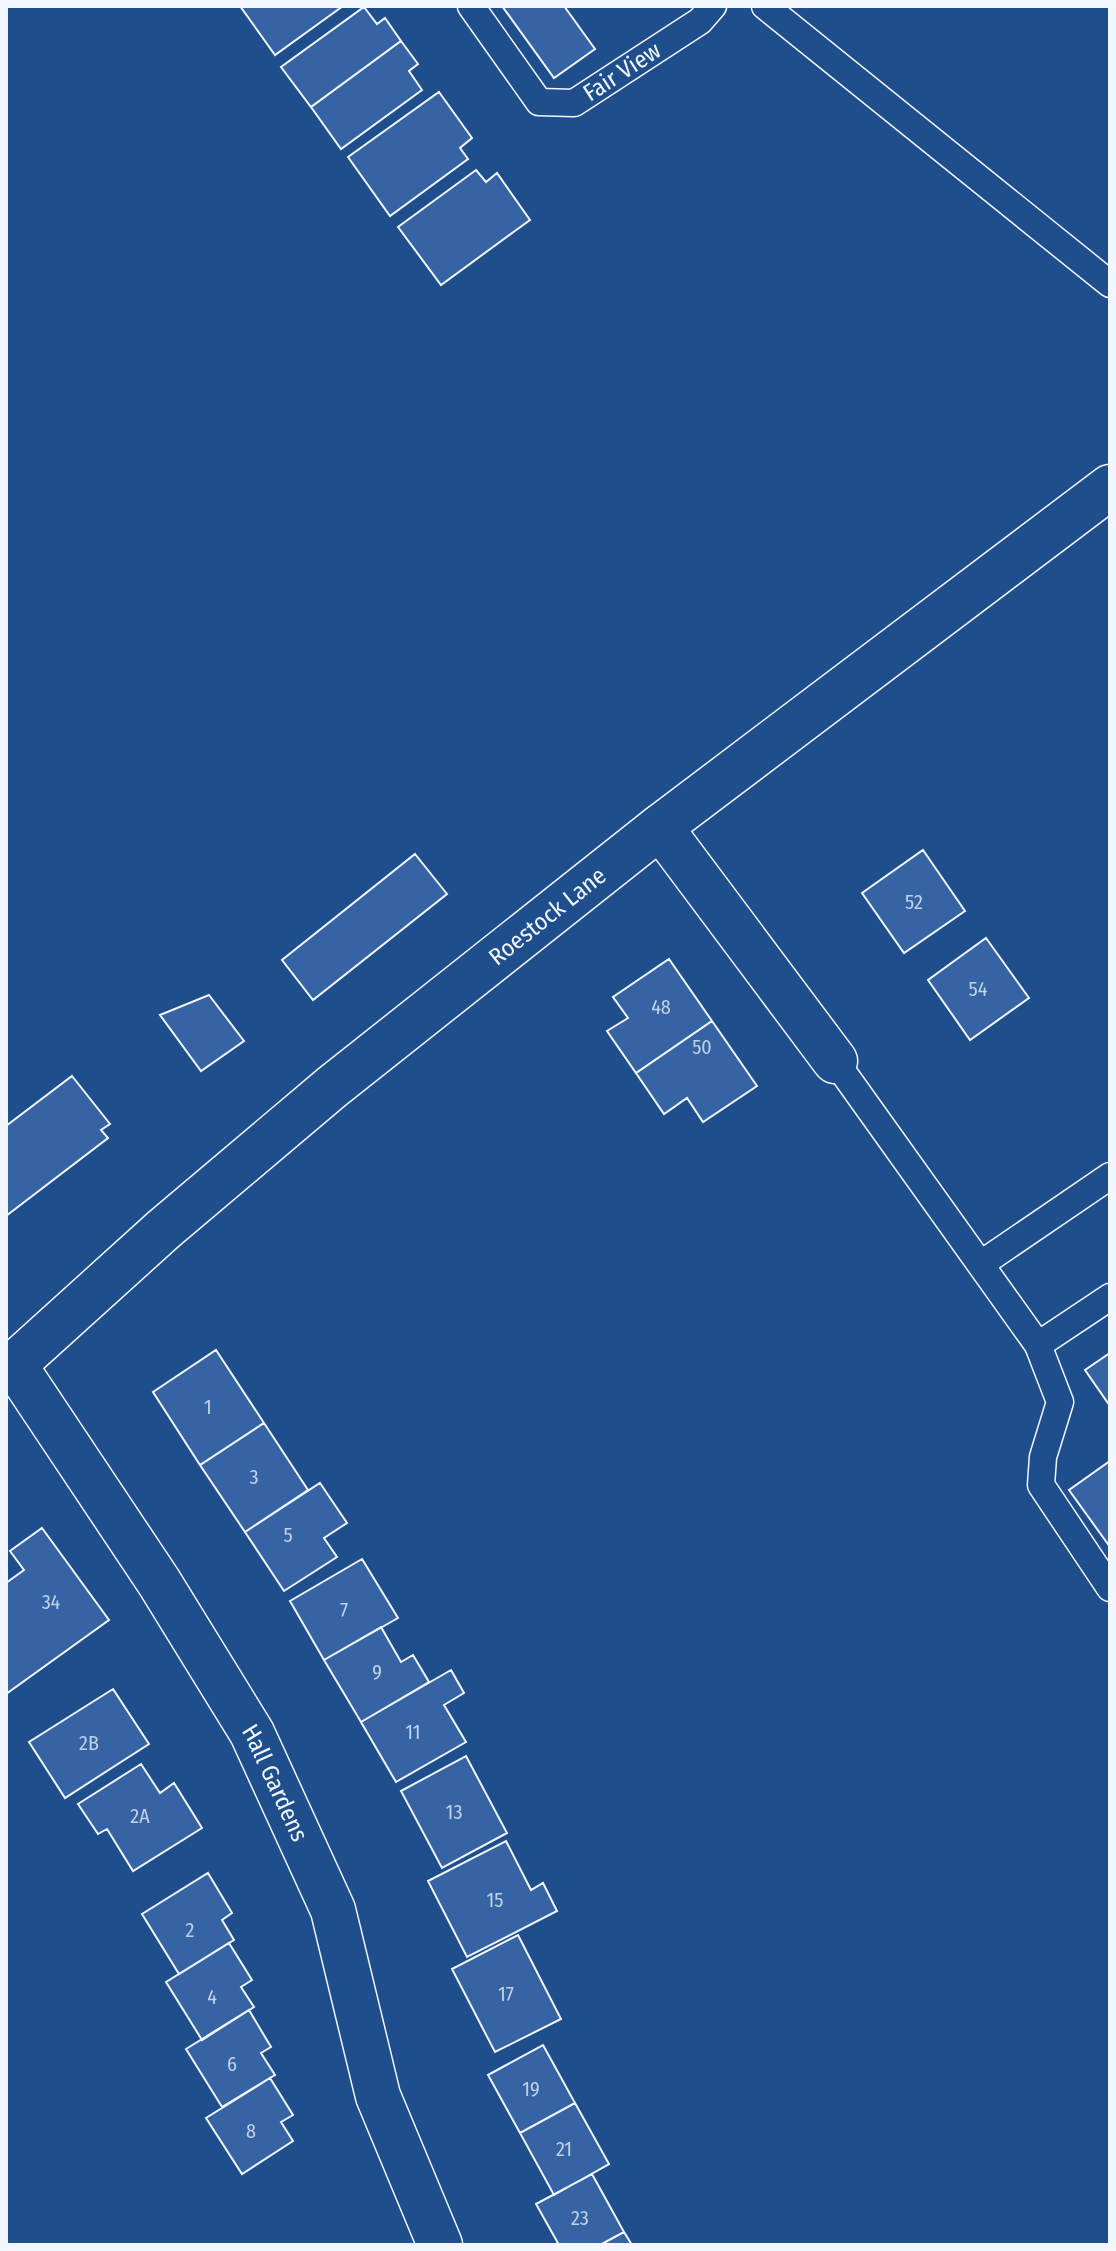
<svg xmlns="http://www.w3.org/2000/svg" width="1116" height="2251" viewBox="0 0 1116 2251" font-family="'Fira Sans Condensed',sans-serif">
  <rect width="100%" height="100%" fill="#1f4e8c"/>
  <!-- building -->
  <path fill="#3563a3" stroke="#f2f6ff" stroke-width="2" d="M240,6H343L275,55Z
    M502,6H564L595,49L554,78Z
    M364,7L377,24L385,18L401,41L311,107L281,67Z
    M401,41L418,64L409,71L422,90L341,149L311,107Z
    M439,92L472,138L460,148L468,159L390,216L348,157Z
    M476,170L486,182L497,173L530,220L441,285L398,227Z
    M923,850L965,911L904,953L862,893Z
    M415,854L447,894L313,1000L282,960Z
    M986,938L1029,998L970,1040L928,980Z
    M669,959L712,1021L636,1073L607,1031L628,1018L613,997Z
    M209,995L244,1041L201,1071L160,1015Z
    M712,1021L757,1086L703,1122L687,1098L664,1114L636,1073Z
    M72,1076L110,1124L101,1130L108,1138L6,1216V1126Z
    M216,1350L264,1423L200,1465L153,1392Z
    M1110,1353V1406L1085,1370Z
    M264,1423L308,1490L245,1532L200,1465Z
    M1110,1461V1547L1069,1490Z
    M320,1483L347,1523L324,1538L337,1557L284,1591L245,1532Z
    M42,1528L109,1620L6,1694V1583L24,1570L10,1551Z
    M362,1559L398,1618L324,1660L290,1601Z
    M381,1627L401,1662L413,1655L429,1682L361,1722L324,1660Z
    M451,1670L464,1693L444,1705L466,1742L396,1782L361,1722Z
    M113,1689L149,1744L65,1798L29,1742Z
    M466,1756L507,1833L442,1868L401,1791Z
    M141,1764L160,1793L174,1783L202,1828L133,1871L107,1829L98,1834L78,1804Z
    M506,1841L531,1890L543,1883L557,1911L467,1957L428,1881Z
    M208,1873L232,1913L222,1920L234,1940L179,1974L142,1914Z
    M518,1935L561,2019L495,2052L452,1969Z
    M229,1943L252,1980L241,1987L254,2007L202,2040L166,1982Z
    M249,2010L271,2047L261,2053L275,2075L222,2107L186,2049Z
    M543,2045L575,2103L520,2133L488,2075Z
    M270,2078L293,2115L281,2122L293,2141L242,2174L206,2118Z
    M575,2103L609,2164L554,2195L520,2133Z
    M592,2174L624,2232L600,2245H559L536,2204Z
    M624,2232L632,2245H600Z"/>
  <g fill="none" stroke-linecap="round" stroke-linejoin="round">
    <!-- lane casing -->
    <g stroke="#f2f6ff" stroke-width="29">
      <g id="lane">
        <path id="s1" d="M471,6L539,102L574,103L700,21L713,6"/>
        <path d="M765,6L1110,284"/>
        <path d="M835,1061L1038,1345L1110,1297"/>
        <path d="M981,1264L1110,1176"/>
        <path d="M1038,1345L1060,1402L1043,1457L1041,1485L1110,1588"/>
      </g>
    </g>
    <!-- street casing -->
    <g stroke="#f2f6ff" stroke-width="47">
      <g id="street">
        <path d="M660,827L835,1061"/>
        <path id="s2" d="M15,1366L159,1582L252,1733L333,1910L378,2096L440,2245"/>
        <path id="s3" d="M6,1372L164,1229L332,1087L660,827L1110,487"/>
      </g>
    </g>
    <!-- lane -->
    <use href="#lane" stroke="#1f4e8c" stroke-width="26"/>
    <!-- street -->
    <use href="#street" stroke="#1f4e8c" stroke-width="44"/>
  </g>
  <g text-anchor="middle" stroke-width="6" stroke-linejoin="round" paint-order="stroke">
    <!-- number labels -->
    <g font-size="20" fill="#c3d1e8">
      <text x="914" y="909">52</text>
      <text x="978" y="996">54</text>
      <text x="661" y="1014">48</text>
      <text x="702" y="1054">50</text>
      <text x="208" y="1414">1</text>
      <text x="254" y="1484">3</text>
      <text x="288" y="1542">5</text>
      <text x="51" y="1609">34</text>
      <text x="344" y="1617">7</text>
      <text x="377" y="1679">9</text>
      <text x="413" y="1739">11</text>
      <text x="89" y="1750">2B</text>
      <text x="454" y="1819">13</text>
      <text x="140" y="1823">2A</text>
      <text x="495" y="1907">15</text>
      <text x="190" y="1937">2</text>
      <text x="506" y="2001">17</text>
      <text x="212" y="2004">4</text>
      <text x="232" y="2071">6</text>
      <text x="531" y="2096">19</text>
      <text x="251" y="2138">8</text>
      <text x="564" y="2156">21</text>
      <text x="580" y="2225">23</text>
    </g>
    <!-- street labels -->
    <g font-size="24" fill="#f2f6ff" stroke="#1f4e8c">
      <text dy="8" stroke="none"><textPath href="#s1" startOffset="210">Fair View</textPath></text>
      <text dy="8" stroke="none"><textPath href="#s3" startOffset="708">Roestock Lane</textPath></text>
      <text dy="8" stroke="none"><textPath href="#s2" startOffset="492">Hall Gardens</textPath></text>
    </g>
  </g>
  <!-- border -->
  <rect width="1116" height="2251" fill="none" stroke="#f2f6ff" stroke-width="16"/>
</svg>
